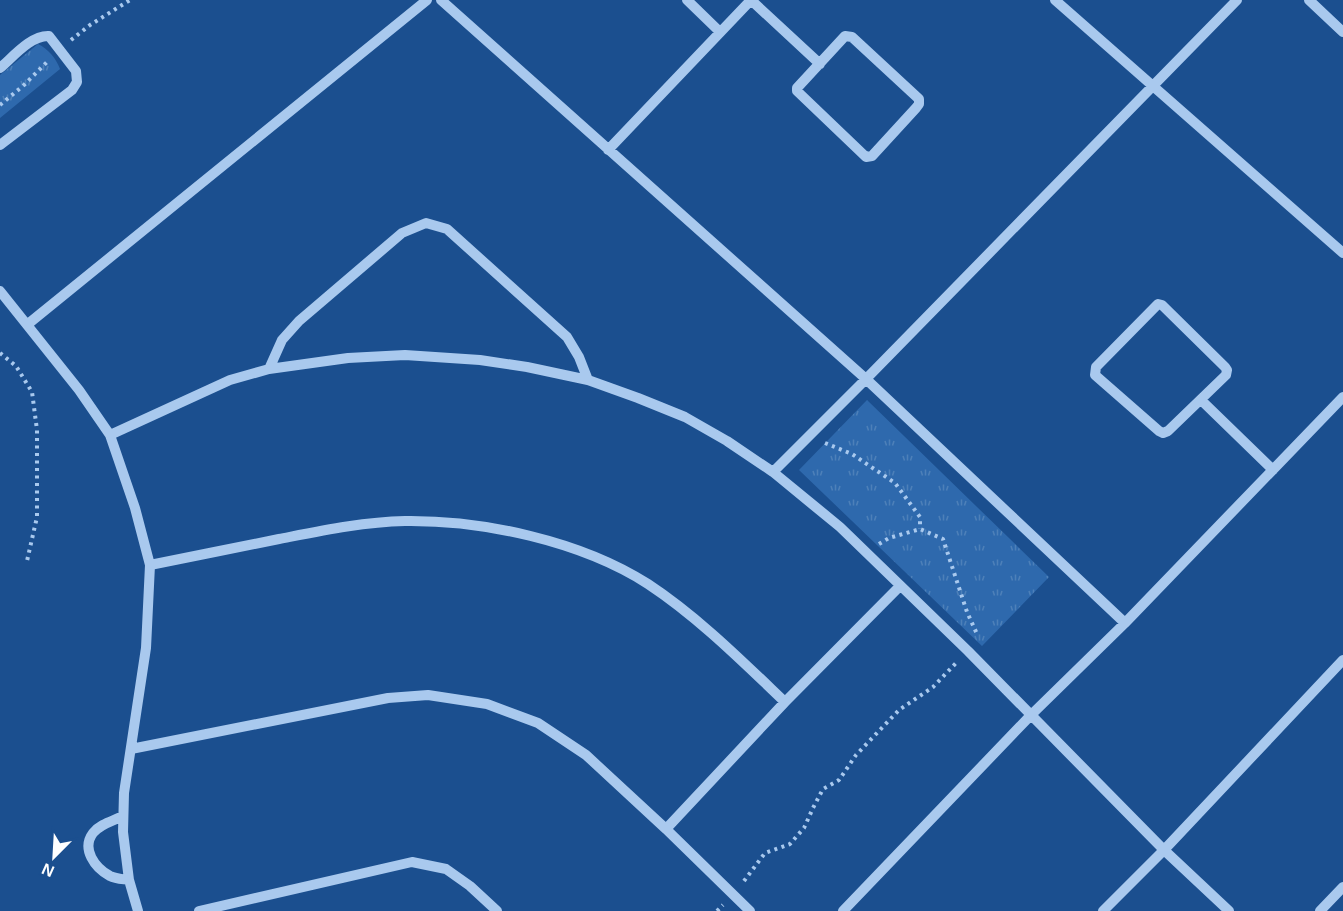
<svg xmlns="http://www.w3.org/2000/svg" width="1343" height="911" viewBox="0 0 1343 911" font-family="Helvetica,sans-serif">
  <defs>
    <pattern id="grass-tufts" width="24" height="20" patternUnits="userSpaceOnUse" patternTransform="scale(1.5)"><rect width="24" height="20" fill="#2e69ad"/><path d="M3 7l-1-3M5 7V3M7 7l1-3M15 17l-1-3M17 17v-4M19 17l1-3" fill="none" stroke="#4d80b9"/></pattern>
  </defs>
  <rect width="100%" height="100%" fill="#1b4f8f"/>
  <!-- grass -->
  <path fill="url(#grass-tufts)" d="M38,44C48,49 56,58 60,69L0,118V75Z
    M867,400L1049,577L982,646L799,470Z"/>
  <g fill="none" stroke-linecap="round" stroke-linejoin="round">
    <!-- path -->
    <path stroke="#a9c9ee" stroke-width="4" stroke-dasharray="3 4.5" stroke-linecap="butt" d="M71,40L90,25L130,0
      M0,105L24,85L48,61
      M0,353L16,366L32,392L37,430V517L27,561
      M825,443L852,454L895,483L920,517V529
      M879,544L889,538L920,529L943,539L967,612L977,634
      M744,881L765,853L790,844L804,828L813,808L823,789L839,780L856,755L899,710L933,687L957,662
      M717,911L723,905"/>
    <!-- minor -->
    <path stroke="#a9c9ee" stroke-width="10" d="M441,0L866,379L1125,623
      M687,0L720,32
      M1055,0L1343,253
      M1309,0L1343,32
      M845,36L852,37L919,99V104L916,108L872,156L866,157L797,91V88Z
      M0,68C13,57 31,35 49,36L76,71L77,82L72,90L0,145
      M608,150L751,0L820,64
      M0,291L79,390L110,435L135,508L150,565L146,648L124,793L123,832L129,880L138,911
      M1158,304L1162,305L1225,367L1227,370L1226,375L1168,431L1163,433L1159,431L1095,375L1096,367Z
      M28,324L427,0
      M269,369L282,340L299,321L402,233L426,223L447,229L567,337L579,357L588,380
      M1201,400L1273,470
      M110,435L230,380L269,369L348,358L405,355L480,360L527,367L588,380L638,398L685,417L727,441L773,472L840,527L968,651L1164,850L1229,911
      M773,472L866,379L1237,0
      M150,565C193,556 236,548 279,539C320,531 362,522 405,521C483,520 581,541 648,584C698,617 742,661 785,702
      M131,749L388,698L428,695L487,704L538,723L586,755L666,829L750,911
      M123,816C113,821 100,824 93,833C81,849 95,868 110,876C116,879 123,879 129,880
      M666,829L785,702L900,586
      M199,911L412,862L446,869L470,886L497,911
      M843,911L1031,715L1125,623L1343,397
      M1103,911L1164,850L1343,660
      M1320,911L1343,887"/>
  </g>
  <!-- north arrow -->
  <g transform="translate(54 857) rotate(204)" stroke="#1b4f8f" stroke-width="4.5" paint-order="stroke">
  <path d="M0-4.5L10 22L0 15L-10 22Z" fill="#ffffff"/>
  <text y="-9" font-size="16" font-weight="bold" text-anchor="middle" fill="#ffffff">N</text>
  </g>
</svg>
